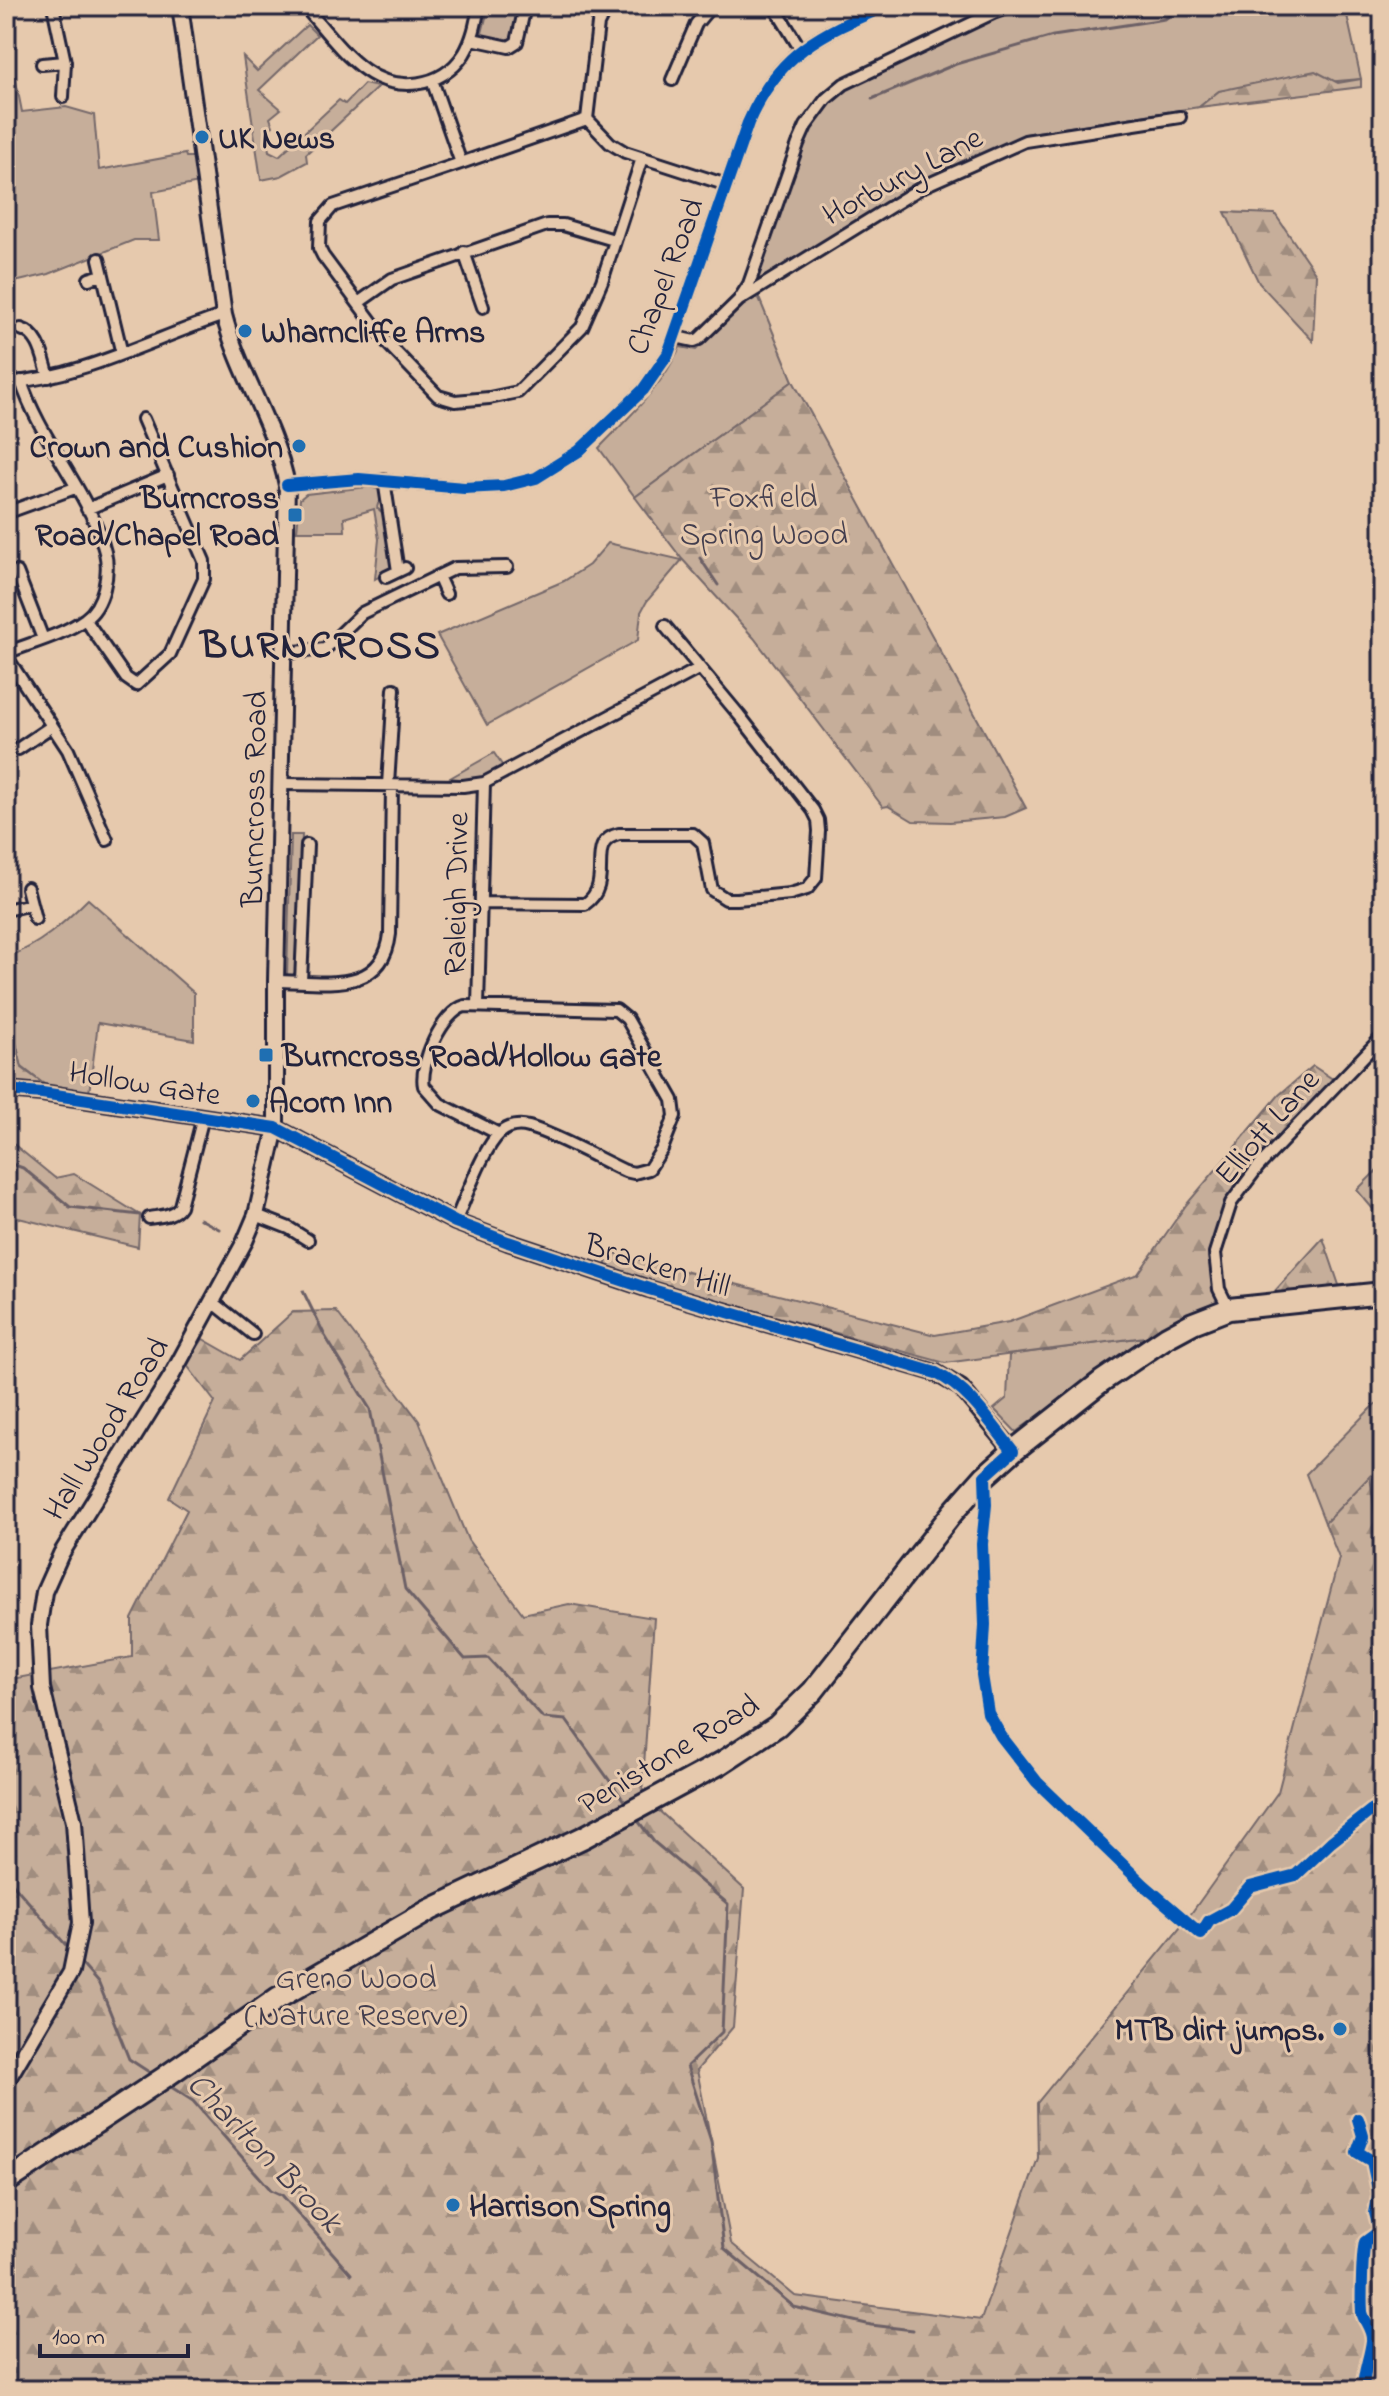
<svg xmlns="http://www.w3.org/2000/svg" width="1389" height="2396" viewBox="0 0 1389 2396" font-family="'Indie Flower',sans-serif">
  <defs>
    <pattern id="forest-firs" width="22" height="20" patternUnits="userSpaceOnUse" patternTransform="scale(2)"><rect width="22" height="20" fill="#c6ae9a"/><path d="M5 1l3.5 6h-7zM16 11l3.5 6h-7z" fill="#a08d7f"/></pattern>
  </defs>
  <rect width="100%" height="100%" fill="#e6c9ad"/>
  <filter id="ink" filterUnits="userSpaceOnUse"><feTurbulence type="fractalNoise" baseFrequency=".0125" numOctaves="2"/><feDisplacementMap in="SourceGraphic" scale="16" xChannelSelector="R" yChannelSelector="G"/><feConvolveMatrix kernelMatrix="1 2 1 2 8 2 1 2 1" color-interpolation-filters="sRGB"/></filter>
  <g filter="url(#ink)">
    <!-- green -->
    <path fill="#c6ae9a" stroke="#74686a" stroke-width="2" d="M489,6L519,8L515,41L509,44L481,37Z
      M1027,6H1345L1361,79L1219,91L1199,107L1025,134L908,189L754,283L808,132L826,106L844,90L994,17Z
      M307,25L317,35L259,90L281,109L270,118L273,126L266,133L269,151L279,156L339,100L345,104L364,84L378,87L306,154L307,162L281,176L261,180L243,57L257,71Z
      M6,30L22,112L66,107L94,115L99,170L185,154L186,157H194L199,183L153,192L159,240H134L49,274L6,284Z
      M757,293L793,381L635,497L599,448C630,416 661,388 680,347L696,350Z
      M368,487L383,490L384,497L378,504L377,508L385,515L393,565L392,569L375,579L379,539L374,509L344,518L345,531H297L300,499L306,494Z
      M608,543L682,560L647,601L641,612L638,640L487,725L437,635L564,581L589,565Z
      M494,753L504,768L475,781L450,778Z
      M291,835H302L296,971L293,975L287,976Z
      M88,899L194,993V1040L98,1023L89,1093L49,1088L22,1067L16,1043L6,1041V958C41,944 62,925 88,899Z
      M1145,1337L1016,1432L994,1409L1007,1398L1009,1355Z
      M1383,1400V1464L1325,1523L1306,1474L1374,1405Z"/>
    <!-- forest -->
    <path fill="url(#forest-firs)" stroke="#74686a" stroke-width="2" d="M1315,71L1338,83L1361,79V87L1199,107L1219,91Z
      M1225,212L1275,214L1316,274L1313,341L1259,283Z
      M793,381L1001,762L1026,808L1005,817L950,822L913,821L888,806L883,807L754,638L682,559L635,497Z
      M6,1041L16,1043L22,1068L49,1088L6,1086Z
      M1313,1066L1334,1080L1257,1160L1226,1203L1208,1257L1218,1304L1145,1337L945,1363L604,1269L610,1252L935,1335L1009,1322L1138,1274L1186,1205L1279,1095Z
      M6,1138L55,1178L74,1174L140,1215L138,1247L6,1215Z
      M1383,1164V1221L1357,1190Z
      M1323,1238L1340,1288L1273,1293Z
      M336,1311L419,1421L468,1540L523,1614L569,1604L654,1618L642,1795L744,1889L733,2027L697,2070L731,2243L795,2296L981,2320L1038,2158L1037,2103L1185,1922L1278,1792L1339,1558L1325,1523L1370,1476L1375,1513H1383V2390H6V1680L132,1657V1619L187,1510L169,1498L215,1402L186,1364L203,1339L240,1360L293,1312Z"/>
    <g fill="none" stroke-linecap="round" stroke-linejoin="round">
      <!-- stream -->
      <path stroke="#6c6166" stroke-width="3" d="M872,99L956,64L1053,36L1165,19L1182,6
        M700,558L718,585
        M6,1162L23,1168L70,1207L140,1215
        M200,1219L219,1229
        M303,1291L325,1336L370,1409L405,1589L465,1659L488,1658L543,1718L566,1720L627,1805
        M636,1818L654,1842L728,1904L722,2032L687,2066L711,2141L724,2248L794,2307L871,2325L913,2330
        M6,1876L71,1951
        M78,1960L99,1984L129,2059L152,2074
        M168,2085L193,2101L271,2190L282,2195L351,2274"/>
      <!-- street casing -->
      <g stroke="#22223b" stroke-width="16">
        <path id="street" d="M53,6L65,62L63,97
          M304,6C323,27 341,53 365,70C396,93 442,88 464,54C473,39 476,23 479,6
          M607,6L598,24L587,119L610,143L625,152L727,185
          M774,6L801,50
          M472,39L509,47L517,42L524,11L522,6
          M42,64L65,62
          M432,80L461,163L587,119
          M672,80L696,24L711,6
          M461,163L333,206L320,221L319,248L323,256L389,345L438,396L455,401L489,398L518,392L582,327L602,281L642,158
          M464,252L483,307
          M99,259L122,354
          M89,279L102,275
          M740,298L749,284L798,144L806,126L826,99L844,84L993,13L1013,6
          M358,303L392,279L547,225H563L614,240
          M21,329C41,335 43,359 49,377
          M676,337L694,341L699,339L739,300L924,186L1025,141L1180,117
          M6,383C83,377 152,339 224,315
          M384,480L398,571
          M287,485L359,479L464,488L504,486L536,478L579,451L643,390L668,354L748,123C778,53 820,34 886,6
          M87,509L168,475
          M6,513L75,488
          M17,572L43,639
          M438,576L446,594
          M386,577L405,568
          M85,619L126,678L136,685L170,654L204,579V561L143,419
          M6,653C31,643 63,635 85,619C104,606 110,573 105,552C90,492 40,441 21,381
          M285,653L325,649L362,613L455,568L507,567
          M6,656L68,750L107,840
          M18,749L52,726
          M282,784L463,786L484,783L700,668
          M388,785L394,689
          M27,888L35,919
          M481,903L585,904C616,883 583,842 619,834H693L703,843L712,890L726,899H737L790,894L807,889L816,878L819,831L818,820L813,810L739,715L665,626
          M6,910L31,904
          M276,981C321,981 383,996 390,934L392,785
          M301,981L307,845
          M478,1006L484,783
          M256,1215L289,1228L308,1240
          M149,1218C160,1216 174,1216 180,1206L203,1117
          M455,1222C465,1200 483,1148 500,1133C508,1126 519,1124 529,1127C557,1135 597,1158 625,1171L634,1173L649,1169L662,1149L675,1116L673,1100L627,1019L616,1010L465,1006C442,1012 419,1065 424,1086L440,1104L499,1134
          M213,1302L253,1334
          M1229,1309L1219,1289L1215,1253L1231,1203L1258,1167L1383,1036"/>
      </g>
      <!-- secondary casing -->
      <g stroke="#22223b" stroke-width="20">
        <path id="secondary" d="M6,1090L42,1093L276,1128L455,1222L508,1242L649,1289L936,1373L961,1388L1013,1451
          M6,2082L71,1972L81,1923L74,1822L42,1688L39,1625L44,1592L61,1554L171,1377L245,1241L256,1215L276,1128V981L287,485C275,425 239,374 224,315L180,6"/>
      </g>
      <!-- highway casing -->
      <g stroke="#22223b" stroke-width="26">
        <path id="highway" d="M6,2182L165,2077L278,1998L430,1910L584,1837L721,1763L777,1726L813,1691L953,1512L985,1476L1013,1451L1102,1381L1167,1337L1193,1323L1229,1309L1383,1293"/>
      </g>
      <!-- street -->
      <use href="#street" stroke="#e6c9ad" stroke-width="10"/>
      <!-- secondary -->
      <use href="#secondary" stroke="#e6c9ad" stroke-width="14"/>
      <!-- highway -->
      <use href="#highway" stroke="#e6c9ad" stroke-width="20"/>
      <!-- cycleway casing -->
      <g stroke="#e6c9ad" stroke-width="17">
        <path id="cycleway" d="M287,485L359,479L464,488L504,486L536,478L579,451L643,390L668,354L748,123C778,53 820,34 886,6
          M6,1090L42,1093L276,1128L455,1222L508,1242L649,1289L936,1373C970,1390 990,1422 1013,1451L985,1476L986,1505L982,1544L985,1625L982,1675L988,1713L1001,1736L1037,1782L1144,1885L1201,1934L1209,1921L1231,1909L1250,1887L1296,1875L1331,1842L1383,1801
          M1358,2119L1363,2136L1357,2152L1372,2161L1379,2194L1375,2213L1380,2231L1365,2242C1362,2255 1361,2299 1362,2312C1364,2322 1373,2329 1372,2341C1370,2358 1363,2372 1363,2390"/>
      </g>
      <!-- cycleway -->
      <use href="#cycleway" stroke="#0057b8" stroke-width="12"/>
    </g>
  </g>
  <!-- markers -->
  <g fill="#1f6fb2" stroke="#e6c9ad" stroke-width="3">
    <circle cx="202" cy="137" r="8"/>
    <circle cx="245" cy="331" r="8"/>
    <circle cx="299" cy="446" r="8"/>
    <rect x="287" y="507" width="16" height="16" rx="4"/>
    <rect x="258" y="1047" width="16" height="16" rx="4"/>
    <circle cx="253" cy="1101" r="8"/>
    <circle cx="1340" cy="2029" r="8"/>
    <circle cx="453" cy="2205" r="8"/>
  </g>
  <g text-anchor="middle" stroke-width="6" stroke-linejoin="round" paint-order="stroke">
    <!-- poi labels -->
    <g font-size="32" font-weight="bold" fill="#22223b" stroke="#e6c9ad" text-anchor="start">
      <text x="218" y="148">UK News</text>
      <text x="261" y="342">Wharncliffe Arms</text>
      <text x="283" y="457" text-anchor="end">Crown and Cushion</text>
      <text x="279" y="508" text-anchor="end">Burncross<tspan x="279" dy="37">Road/Chapel Road</tspan></text>
      <text x="282" y="1066">Burncross Road/Hollow Gate</text>
      <text x="269" y="1112">Acorn Inn</text>
      <text x="1324" y="2040" text-anchor="end">MTB dirt jumps.</text>
      <text x="469" y="2216">Harrison Spring</text>
    </g>
    <!-- street labels -->
    <g font-size="32" fill="#22223b" stroke="#e6c9ad">
      <text transform="translate(902 175) rotate(-28)" y="11">Horbury Lane</text>
      <text transform="translate(664 276) rotate(-69)" y="11">Chapel Road</text>
      <text transform="translate(253 799) rotate(-89)" y="11">Burncross Road</text>
      <text transform="translate(455 894) rotate(-89)" y="11">Raleigh Drive</text>
      <text transform="translate(145 1082) rotate(9)" y="11">Hollow Gate</text>
      <text transform="translate(1266 1126) rotate(-49)" y="11">Elliott Lane</text>
      <text transform="translate(658 1264) rotate(17)" y="11">Bracken Hill</text>
      <text transform="translate(105 1428) rotate(-58)" y="11">Hall Wood Road</text>
      <text transform="translate(668 1753) rotate(-31)" y="11">Penistone Road</text>
    </g>
    <!-- park labels -->
    <g font-size="32" fill="#433e4e" stroke="#e6c9ad">
      <text x="764" y="507">Foxfield<tspan x="764" dy="37">Spring Wood</tspan></text>
      <text x="356" y="1988">Greno Wood<tspan x="356" dy="37">(Nature Reserve)</tspan></text>
    </g>
    <!-- water labels -->
    <g font-size="34" font-style="italic" fill="#413c4d" stroke="#e6c9ad">
      <text transform="translate(266 2151) rotate(46)" y="12">Charlton Brook</text>
    </g>
    <!-- district labels -->
    <g font-size="40" font-weight="bold" letter-spacing="2" fill="#22223b" stroke="#e6c9ad">
      <text x="321" y="657">BURNCROSS</text>
    </g>
  </g>
  <!-- margin -->
  <rect width="1389" height="2396" fill="none" stroke="#e6c9ad" stroke-width="32"/>
  <rect x="16" y="16" width="1357" height="2364" fill="none" stroke="#22223b" stroke-width="3" filter="url(#ink)"/>
  <!-- scale -->
  <path d="M40 2344v12h148v-12" fill="none" stroke="#22223b" stroke-width="4"/>
  <text x="52" y="2344" font-size="24" fill="#22223b" stroke="#e6c9ad" stroke-width="6" paint-order="stroke">100 m</text>
</svg>
